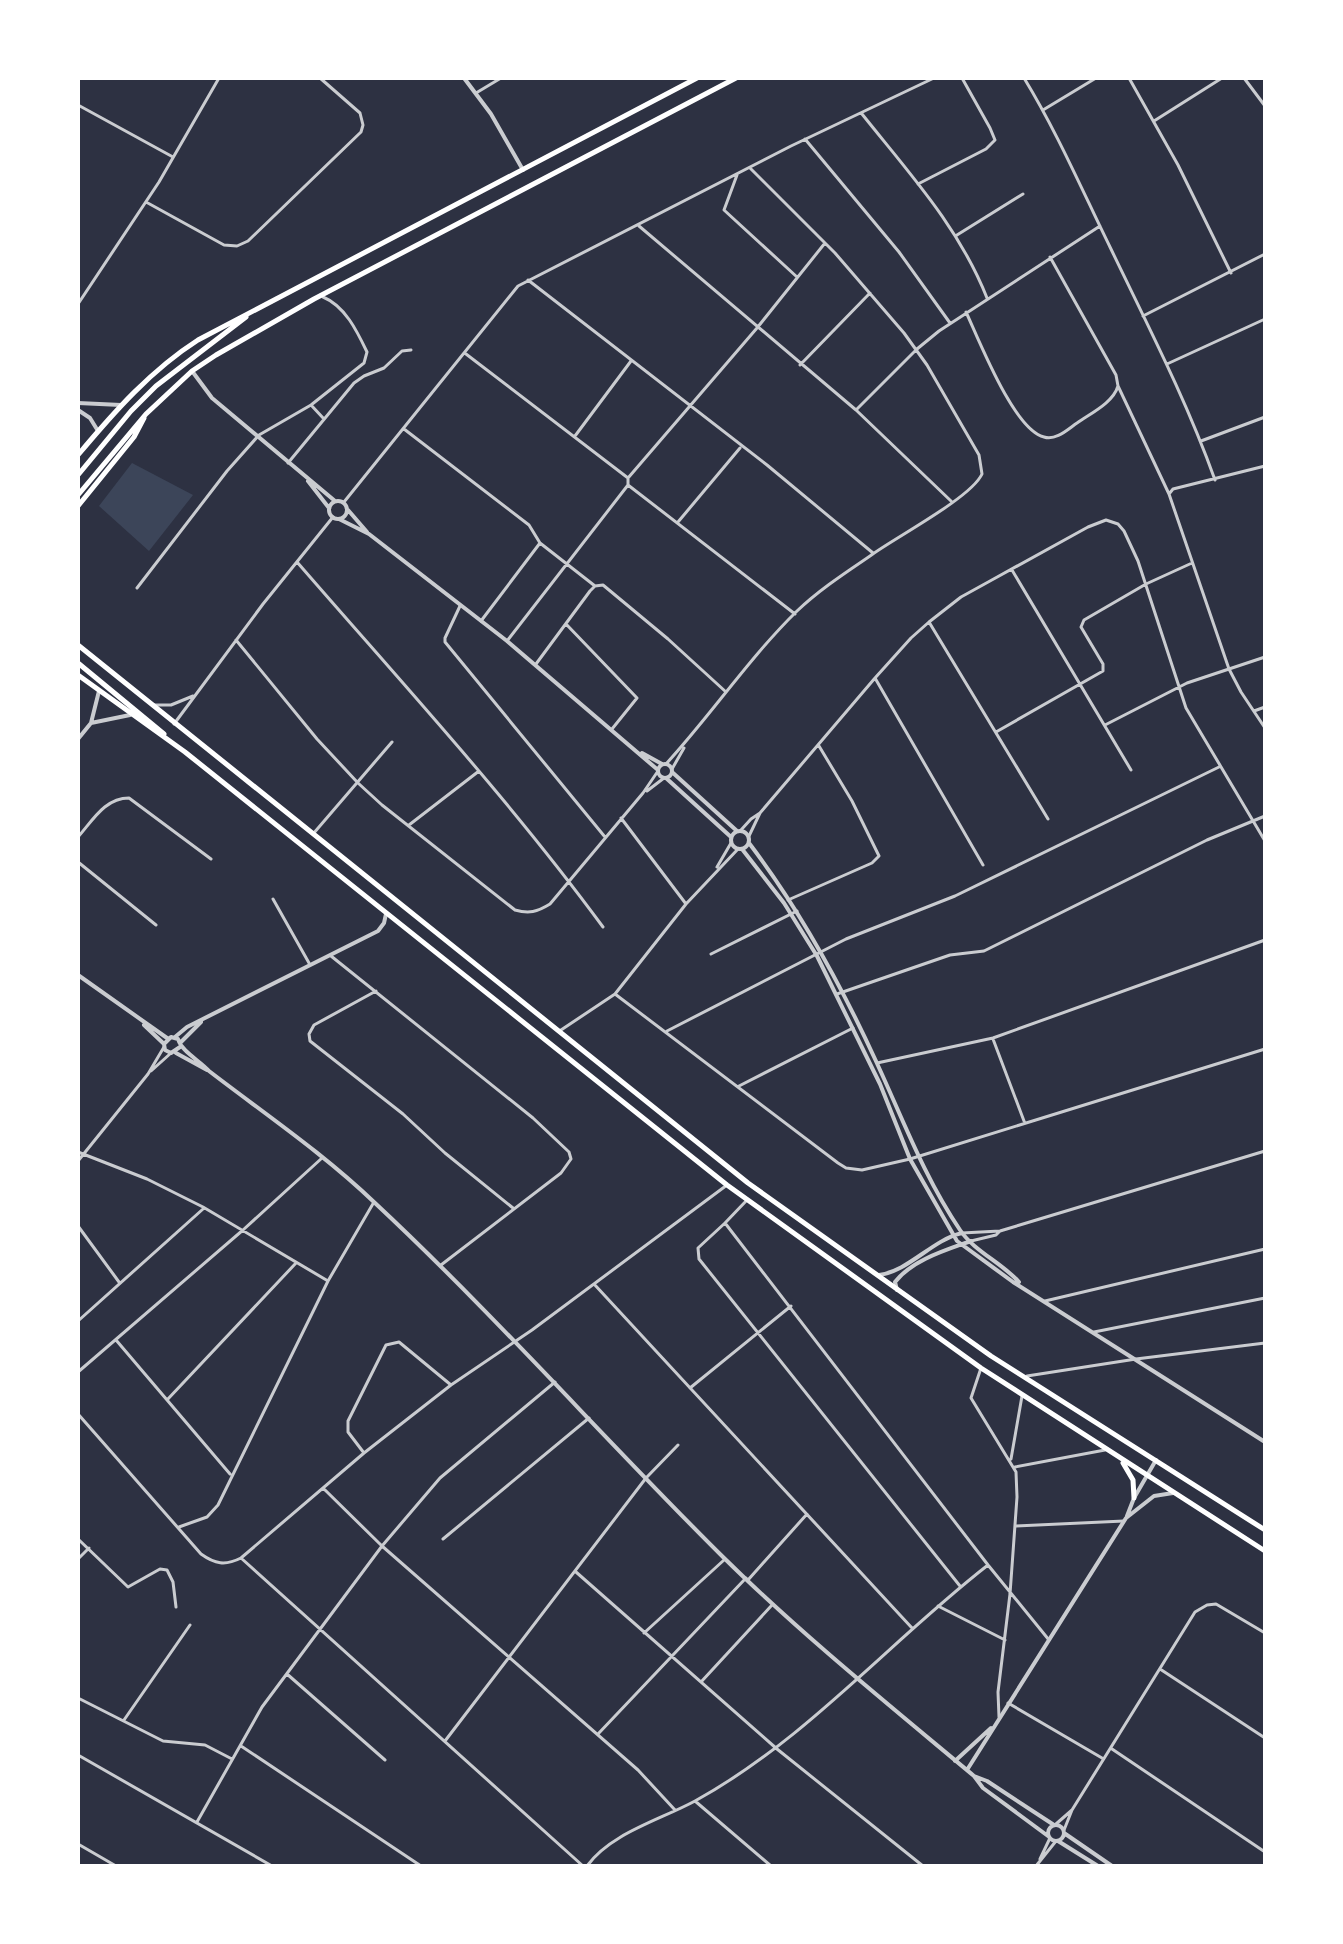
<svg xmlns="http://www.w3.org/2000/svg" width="1343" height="1944" viewBox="0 0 1343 1944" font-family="'DejaVu Sans',sans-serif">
  <rect width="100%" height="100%" fill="#2d3142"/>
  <!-- green -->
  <path fill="#3c4559" d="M132,463L193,495L149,551L99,506Z"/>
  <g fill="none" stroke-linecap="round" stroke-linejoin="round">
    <!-- minor -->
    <path stroke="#caccd0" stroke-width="3" d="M1024,78C1057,132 1082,190 1110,247C1147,324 1186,399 1215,480
      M1129,78L1178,165L1231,273
      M1244,78L1265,106
      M476,93L501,78
      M78,105L173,157
      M1043,110L1096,78
      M862,114C909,173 959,227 987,298
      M1154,121L1222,78
      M805,139L899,252L950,323
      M737,175L724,210L797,277
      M918,184L986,149L995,140L990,128L962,78
      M146,202L224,245L237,246L248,241L361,132L363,125L360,113L320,78
      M639,226L856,410L951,501
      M957,235L1023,194
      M1050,257L1116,375L1118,386L1169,494L1229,669L1241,692L1265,728
      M528,280L767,465L873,553
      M78,304L159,182L219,78
      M966,312C979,340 1014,430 1044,437C1056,441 1068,429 1077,423C1091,413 1113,403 1118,386
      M1143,316L1265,254
      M466,354L628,478
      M1167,364L1265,319
      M800,365L870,293
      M311,405L324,419
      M856,410L917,349L939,331L1100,226
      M404,429L529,525L540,543L595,586
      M575,436L631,361
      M1201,441L1265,417
      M288,463L354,383L364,376L384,368L402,351L411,350
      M628,478L757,328L825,243
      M628,485L795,614
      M1169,494L1173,489L1265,466
      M344,502L518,286L791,146L934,78
      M678,522L740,448
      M297,562C401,682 509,799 603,927
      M1012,570L1131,770
      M137,588L227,471L259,435L311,405L364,363L367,352C357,331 345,306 323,297
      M460,606L445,638V642L605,837
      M481,621L540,543
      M929,622L1048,819
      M566,624L637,698L612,729
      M236,640L317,739L358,783L382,805L515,910C529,914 537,912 550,904L643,793L658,771
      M507,641L628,485V478
      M536,664L590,591L595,586L603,585L668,639L726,692
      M875,678L983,865
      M154,705H171L193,696
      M1254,711L1265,707
      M174,724L263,604L333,517
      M1105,725L1187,683L1265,657
      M996,732L1103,671V664L1081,627L1084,620L1146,584L1192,563
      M666,764C711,715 749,658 797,611C819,590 845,573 870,556C894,538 971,498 982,474L979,455L927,365L904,333L835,253L750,168
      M672,769L684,748
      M647,791L664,778
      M621,818L686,904
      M409,825L479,771
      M741,830L751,819L760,813L875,678L911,638L929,622L961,597L990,581L1088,527L1106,520L1118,524L1124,531L1138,561L1186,708L1265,841
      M313,834L392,742
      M749,836L760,813
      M78,837C93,820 105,798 129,798L211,859
      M78,862L156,925
      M717,867L731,843
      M273,899L309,963
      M788,900L872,863L879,856L852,801L819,746
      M711,954L797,911
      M331,956L533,1118L569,1152L571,1159L561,1173L441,1265
      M376,991L314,1025L309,1034L310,1041L403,1114L445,1153L513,1208
      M615,994L838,1163L846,1168L862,1170L910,1159L1265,1049
      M837,994L950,955L984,951L1207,840L1265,816
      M561,1030L615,994L686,904L738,849
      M667,1031L846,939L955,896L1219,767
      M993,1039L1024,1121
      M877,1063L993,1038L1265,940
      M151,1071L171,1053
      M739,1086L853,1028
      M78,1152L147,1179L203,1207L328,1281
      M78,1161L148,1074L164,1047
      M725,1223L747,1200
      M78,1226L119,1282
      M962,1233L1000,1231L1265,1151
      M971,1241L996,1235L1000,1231
      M594,1284L912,1628
      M1045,1301L1265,1249
      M78,1321L203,1209
      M1094,1332L1265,1298
      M116,1340L230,1474
      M981,1368L971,1398L1016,1472L1017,1497L1010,1594L998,1692L999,1717
      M78,1372L243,1230L322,1158
      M1027,1376L1136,1359L1265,1343
      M690,1388L791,1306
      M167,1400L296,1263
      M78,1414L201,1554C215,1564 225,1566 241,1558L364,1453L451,1385L532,1330L727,1185
      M364,1453L348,1432V1421L386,1345L399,1342L451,1385
      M1011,1459L1022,1396
      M1015,1467L1105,1450
      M323,1488L382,1546L638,1770L675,1810
      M1016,1526L1124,1521
      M179,1527L207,1517L218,1505L328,1281L374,1202
      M78,1539L128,1587L160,1569L167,1570L173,1582L176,1607
      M443,1539L589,1418
      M241,1558L583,1866
      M78,1559L89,1548
      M576,1572L777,1749L923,1866
      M748,1580L807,1514
      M960,1586L699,1259L698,1248L725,1223L988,1565L1049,1640
      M938,1606L1005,1640
      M644,1633L724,1560
      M1160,1669L1265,1738
      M287,1674L385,1760
      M701,1682L772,1605
      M78,1698L163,1741L205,1745L232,1759
      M1008,1703L1102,1758
      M124,1720L190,1625
      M598,1734L746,1578
      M445,1741L646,1478L678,1445
      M241,1746L421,1866
      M1112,1749L1265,1852
      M78,1755L272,1866
      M695,1801L771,1866
      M197,1822L262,1707L382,1546L440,1478L555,1382
      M1056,1824L1072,1810
      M1064,1830L1072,1810L1195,1612L1207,1605L1216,1604L1265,1633
      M78,1844L116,1866
      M1040,1859L1050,1838
      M587,1866C611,1833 660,1820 695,1801C806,1740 889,1642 988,1565
      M1036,1866L1056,1841"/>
    <!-- tertiary -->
    <path stroke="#caccd0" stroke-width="4" d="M464,78L491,114L523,170
      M192,371L212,398L335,501
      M78,403L121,405
      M78,410L90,418L98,431
      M308,481L329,508
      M329 510a9 9 0 1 1 18 0a9 9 0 1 1-18 0Z
      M348,510L367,532
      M339,519L369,534L507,641L658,770
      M91,723L130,715
      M78,739L91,723L99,691
      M642,753L662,764
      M658 771a7 7 0 1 1 14 0a7 7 0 1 1-14 0Z
      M672,772L737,831
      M666,778L731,837
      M731 840a9 9 0 1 1 18 0a9 9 0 1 1-18 0Z
      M749,843C800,910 840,983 875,1059C902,1117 924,1177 960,1230C974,1251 1002,1263 1019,1282
      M742,849L784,903L817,956L880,1084L910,1159L957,1241L1013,1282L1265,1442
      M78,975L167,1038
      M144,1025L163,1043
      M175,1037L187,1027L378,931L384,923L386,914
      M180,1043L201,1022
      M180,1047L171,1053L165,1050L164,1044L171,1037L178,1039C182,1052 199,1060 209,1071C265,1114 324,1154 375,1203C496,1316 605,1440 723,1557C801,1634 889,1705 974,1776L983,1788L1048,1836
      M176,1053L207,1070
      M879,1275C909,1271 932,1240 962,1233
      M897,1290L895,1282C912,1260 946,1250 971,1241
      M1127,1516L1134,1498L1156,1460
      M955,1761L991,1728
      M967,1770L1126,1518L1154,1496L1173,1493
      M974,1776L987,1781L1054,1825
      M1048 1833a8 8 0 1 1 16 0a8 8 0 1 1-16 0Z
      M1064,1833L1112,1866
      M1058,1841L1098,1866"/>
    <!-- primary -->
    <path stroke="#fff" stroke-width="5" d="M78,455C114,412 151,370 198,340L697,78
      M78,475L131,411L156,386L246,317
      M78,495L146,414L192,371L216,355L314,299L736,78
      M78,506L134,437L144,418
      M78,645L748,1183L991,1356L1265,1530
      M78,663L164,734
      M78,675L185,752L727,1185L981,1368L1265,1551
      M1123,1463L1133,1480L1134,1498"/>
  </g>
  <!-- border -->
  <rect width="1343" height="1944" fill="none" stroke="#ffffff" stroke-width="160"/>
</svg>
